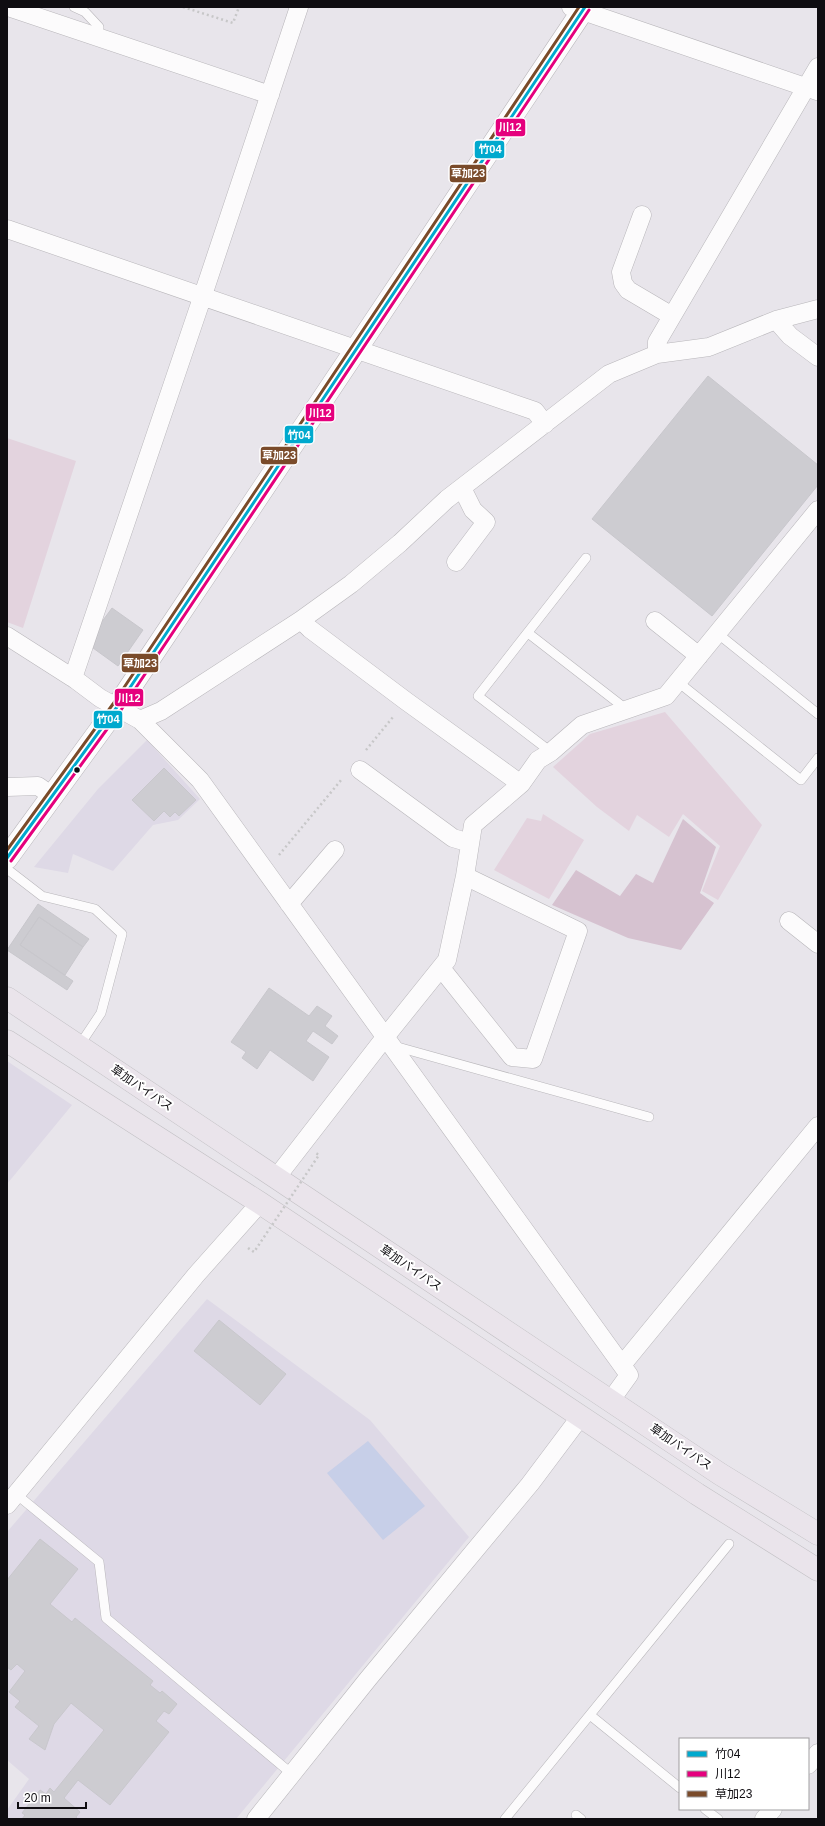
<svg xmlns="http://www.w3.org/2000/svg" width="825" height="1826" viewBox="0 0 825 1826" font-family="Helvetica,'Noto Sans JP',sans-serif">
  <rect width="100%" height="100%" fill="#e8e5eb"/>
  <!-- built -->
  <path fill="#ded9e6" d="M147,740L200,799L178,820L153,825L113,871L73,854L68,873L34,867L98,789Z
    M7,1061L72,1105L7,1184Z
    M207,1299L370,1420L469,1537L236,1819H7V1810L29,1779L7,1760V1532Z"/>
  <!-- green -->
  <path fill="#e3d3de" d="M7,438L76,461L23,628L7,622Z
    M665,712L762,825L718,900L702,891L720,846L683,814L669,837L637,815L629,831L597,807L553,767L590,734Z
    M543,814L584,840L549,899L494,870L527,818L541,821Z"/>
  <!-- forest -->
  <path fill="#d6c2d0" d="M683,819L716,847L700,893L714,903L681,950L628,938L552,905L576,870L620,896L636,874L653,883Z"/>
  <!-- water -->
  <path fill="#c7cfe8" d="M368,1441L425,1506L383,1540L327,1473Z"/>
  <!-- building -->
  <path fill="#cdccd1" stroke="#c8c7cc" d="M708,376L818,465V485L712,616L592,519Z
    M112,608L143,630L118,666L93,648L101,623Z
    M164,768L196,800L179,816L175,812L170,817L164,811L154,821L132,800Z
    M38,904L89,939L83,947L39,917L20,945L73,981L67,990L7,950Z
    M39,917L83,947L65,975L20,945Z
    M269,988L309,1016L317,1006L332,1016L325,1026L338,1036L332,1044L313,1031L306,1041L329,1057L313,1081L270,1050L257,1069L242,1058L246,1052L231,1042Z
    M219,1320L286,1374L260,1405L194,1351Z
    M40,1539L78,1569L50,1604L72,1622L75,1618L153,1681L150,1685L160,1693L162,1691L177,1704L169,1714L164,1711L156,1721L169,1732L110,1805L78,1780L64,1798L80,1812L76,1817L78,1819H22L25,1815L22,1813L40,1790L46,1794L50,1788L54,1792L104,1730L71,1703L54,1724L45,1750L29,1739L39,1726L15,1707L20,1701L9,1692L25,1671L17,1664L11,1670L7,1667V1580Z"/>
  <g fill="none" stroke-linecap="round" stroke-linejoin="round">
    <!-- service casing -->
    <g stroke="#b8b6ba" stroke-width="10">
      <path id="service" d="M74,7L85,12L99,27L98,37
        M528,633L626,709
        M717,633L818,714
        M678,682L801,780L818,758
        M551,752L478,696L586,558
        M7,869L42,896L95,909L122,934L101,1013L79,1046
        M394,1046L649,1117
        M16,1494L99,1562L106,1618L292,1774
        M590,1715L680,1788
        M705,1809L718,1819
        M576,1815L581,1819
        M505,1819L729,1544"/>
    </g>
    <!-- minor casing -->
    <g stroke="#b8b6ba" stroke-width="19">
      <path id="minor" d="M8,7L270,95
        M571,7L817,91
        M642,215L621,272L623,283L628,290L672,316
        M7,229L535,411L545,424
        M776,320L790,336L818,357
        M657,354V342L818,67
        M456,562L486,522L473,510L462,488
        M301,620L310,629L406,701L521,784
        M655,621L699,656
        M7,636L76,680L100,698L140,720L200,780L629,1375L611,1400
        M73,678L203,295L299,7
        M140,720L161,711L301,620L351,584L400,543L447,499L609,374L657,354L709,347L776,320L818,309
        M360,770L453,838L470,843
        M7,787L38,786L52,796
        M289,904L335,850
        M789,921L818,944
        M441,968L512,1057L533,1059L578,931L465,876
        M276,1178L386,1036L447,960L465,876L473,825L521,784L538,760L551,752L582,725L666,696L818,510
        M622,1365L818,1126
        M7,1505L196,1275L260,1203
        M808,1765L818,1753
        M256,1819L368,1679L530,1484L581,1416
        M764,1819L773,1809"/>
    </g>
    <!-- tertiary casing -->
    <g stroke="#b8b6ba" stroke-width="23">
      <path id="tertiary" d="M7,858L117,707L585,7"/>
    </g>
    <!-- trunk casing -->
    <g stroke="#c2c0c4" stroke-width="23">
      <path id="trunk" d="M7,998L720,1474L818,1534
        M7,1041L260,1203L697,1494L818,1570"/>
    </g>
    <!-- path -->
    <path stroke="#c7c7c8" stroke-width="2.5" stroke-dasharray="2 3" stroke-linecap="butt" d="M183,7L233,23L239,7
      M366,750L393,717
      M279,855L342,779"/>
    <!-- service -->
    <use href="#service" stroke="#fcfbfc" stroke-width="9"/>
    <!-- minor -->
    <use href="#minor" stroke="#fcfbfc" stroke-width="18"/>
    <!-- tertiary -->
    <use href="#tertiary" stroke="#fcfbfc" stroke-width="22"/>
    <!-- trunk -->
    <use href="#trunk" stroke="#eae4eb" stroke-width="22"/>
    <!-- path-bridge -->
    <path stroke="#c7c7c8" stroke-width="2.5" stroke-dasharray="2 3" stroke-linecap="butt" d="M248,1248L254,1252L319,1155L314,1152"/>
    <!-- bus-1 casing -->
    <g stroke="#fff" stroke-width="6">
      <path id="bus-1" d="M7,858L117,707L585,7"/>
    </g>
    <!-- bus-2 casing -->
    <g stroke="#fff" stroke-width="6">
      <path id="bus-2" d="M11,861L121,710L589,10"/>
    </g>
    <!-- bus-3 casing -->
    <g stroke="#fff" stroke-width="6">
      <path id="bus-3" d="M7,850L113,704L579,7"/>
    </g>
    <!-- bus-1 -->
    <use href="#bus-1" stroke="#00a9ce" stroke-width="3"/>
    <!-- bus-2 -->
    <use href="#bus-2" stroke="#e5007d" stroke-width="3"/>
    <!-- bus-3 -->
    <use href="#bus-3" stroke="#7a4b2a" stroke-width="3"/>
  </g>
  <!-- markers -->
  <circle fill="#0f0d11" stroke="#fff" stroke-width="1.5" cx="77" cy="770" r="3.5"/>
  <g text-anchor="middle" stroke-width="4" stroke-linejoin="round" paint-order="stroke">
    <!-- street labels -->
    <g font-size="12" fill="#0f0d11" stroke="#fff">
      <text transform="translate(142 1088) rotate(34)" y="4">草加バイパス</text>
      <text transform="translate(411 1268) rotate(34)" y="4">草加バイパス</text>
      <text transform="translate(681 1447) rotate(34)" y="4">草加バイパス</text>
    </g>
  </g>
  <g stroke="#fff" stroke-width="1.5">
    <rect x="495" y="118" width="31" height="19" rx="4" fill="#e5007d"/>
    <rect x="474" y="140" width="31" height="19" rx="4" fill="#00a9ce"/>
    <rect x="449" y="164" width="38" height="19" rx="4" fill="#7a4b2a"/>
    <rect x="305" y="403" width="30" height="19" rx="4" fill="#e5007d"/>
    <rect x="284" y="425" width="30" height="19" rx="4" fill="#00a9ce"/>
    <rect x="260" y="446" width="38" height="19" rx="4" fill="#7a4b2a"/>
    <rect x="121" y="653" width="38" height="20" rx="4" fill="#7a4b2a"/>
    <rect x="114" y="688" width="30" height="19" rx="4" fill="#e5007d"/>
    <rect x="93" y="710" width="30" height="19" rx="4" fill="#00a9ce"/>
  </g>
  <g font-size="11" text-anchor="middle" font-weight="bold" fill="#fff">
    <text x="510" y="131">川12</text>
    <text x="490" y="153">竹04</text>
    <text x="468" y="177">草加23</text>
    <text x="320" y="417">川12</text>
    <text x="299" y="439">竹04</text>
    <text x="279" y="459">草加23</text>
    <text x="140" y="667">草加23</text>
    <text x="129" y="702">川12</text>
    <text x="108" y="723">竹04</text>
  </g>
  <!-- border -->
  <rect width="825" height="1826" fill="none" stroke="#0f0d11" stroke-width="16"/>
  <!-- legend -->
  <rect x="679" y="1738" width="130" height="72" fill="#ffffff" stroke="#9f9ea0"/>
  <rect x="687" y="1751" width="20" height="6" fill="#00a9ce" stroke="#9f9ea0"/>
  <text x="715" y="1758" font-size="12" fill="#0f0d11">竹04</text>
  <rect x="687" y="1771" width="20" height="6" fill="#e5007d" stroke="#9f9ea0"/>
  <text x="715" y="1778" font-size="12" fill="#0f0d11">川12</text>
  <rect x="687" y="1791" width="20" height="6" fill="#7a4b2a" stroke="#9f9ea0"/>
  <text x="715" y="1798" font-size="12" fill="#0f0d11">草加23</text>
  <!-- scale -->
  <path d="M18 1802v6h68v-6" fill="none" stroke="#0f0d11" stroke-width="2"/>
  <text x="24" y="1802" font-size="12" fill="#0f0d11" stroke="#ffffff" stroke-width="3" paint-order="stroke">20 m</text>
</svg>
